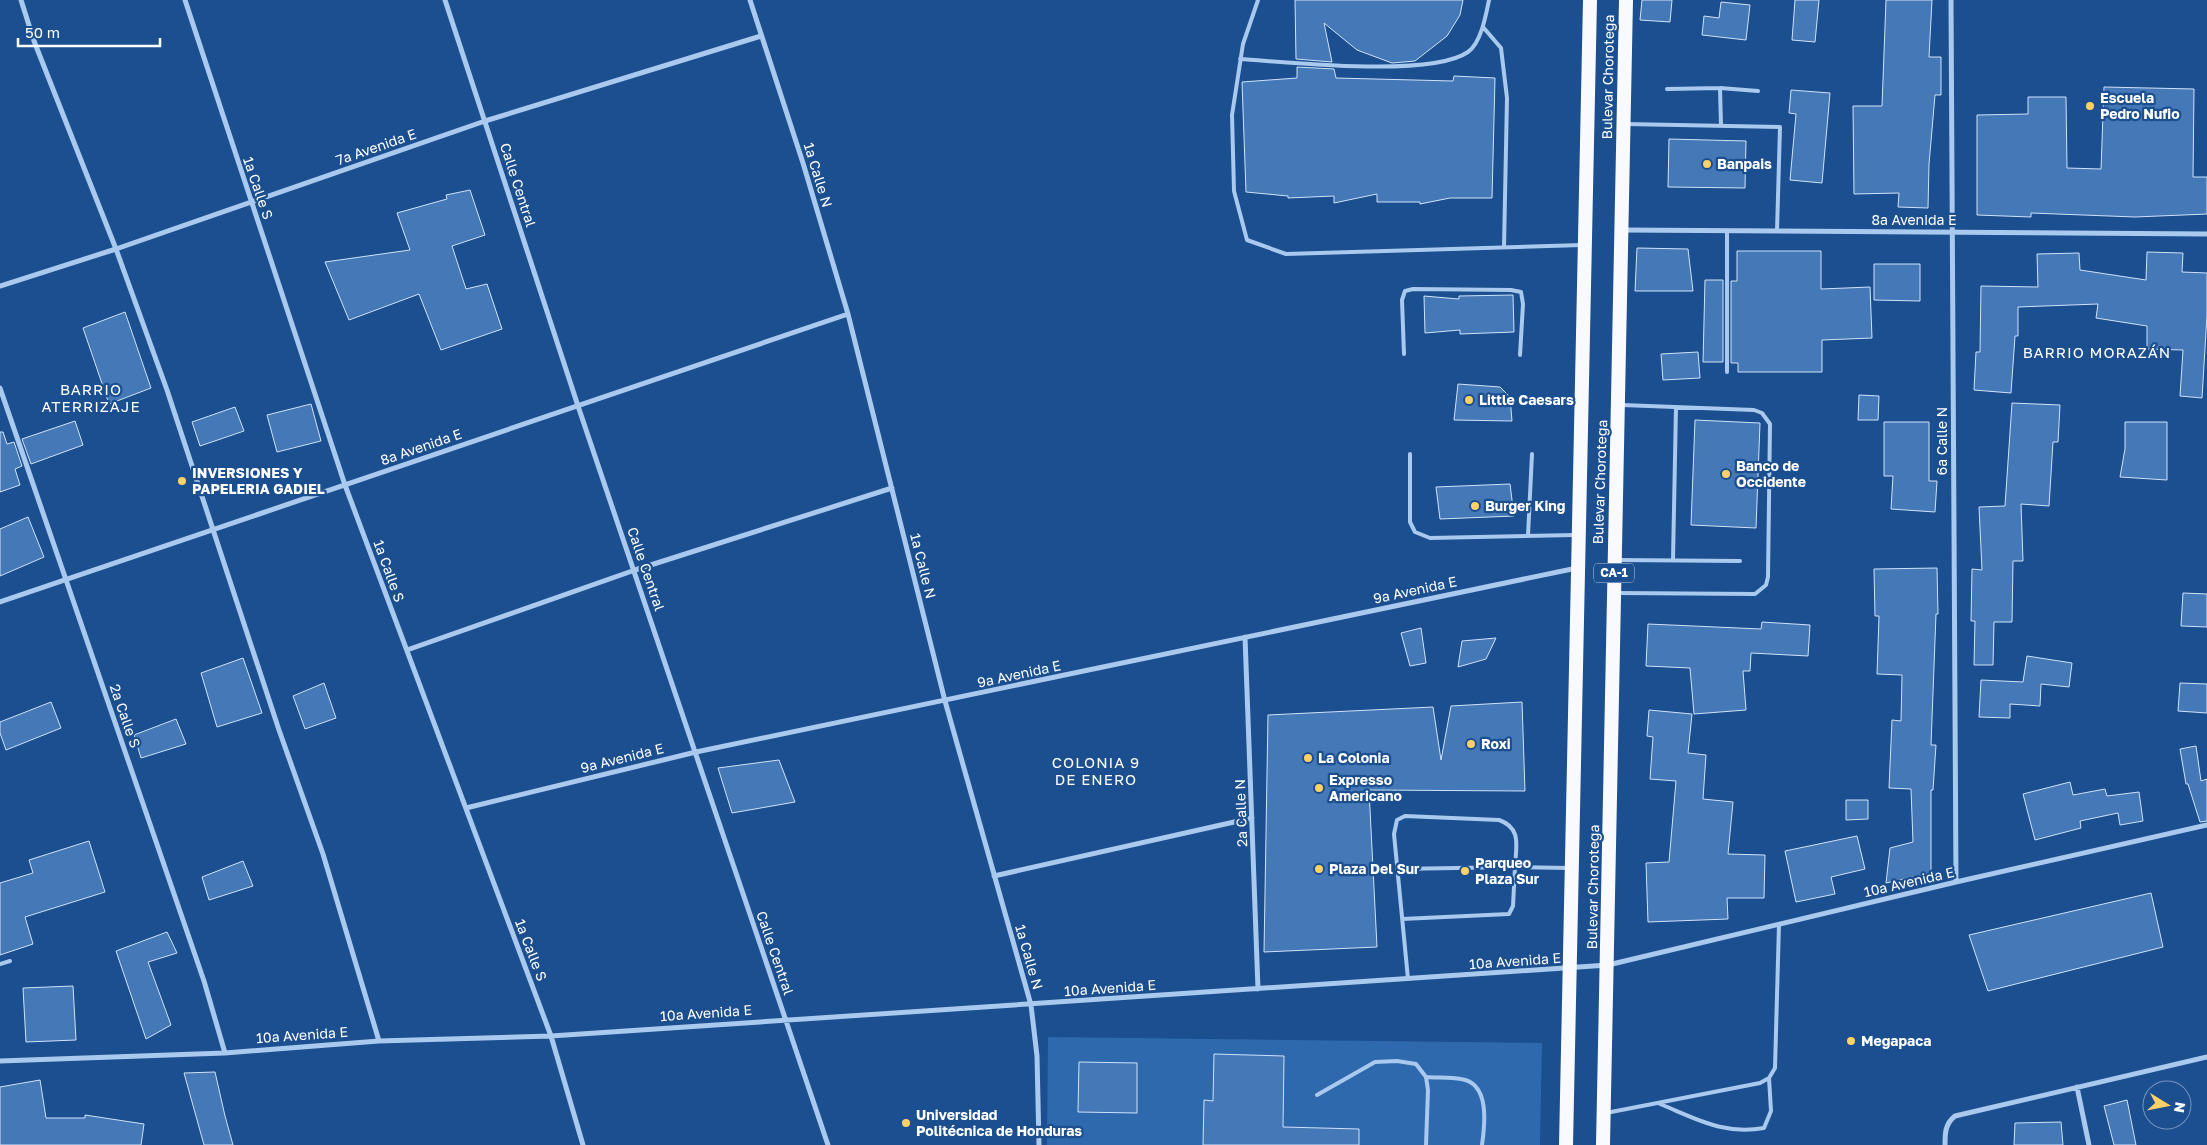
<svg xmlns="http://www.w3.org/2000/svg" width="2207" height="1145" viewBox="0 0 2207 1145" font-family="'Golos Text',sans-serif">
  <rect width="100%" height="100%" fill="#1b4f8f"/>
  <!-- green -->
  <path fill="#2e69ad" d="M1048,1037L1542,1043L1540,1145H1359V1129L1283,1127L1284,1056L1215,1054L1213,1101H1204L1203,1145H1047Z"/>
  <!-- building -->
  <path fill="#4478b7" stroke="#cfe3fa" d="M1295,0H1463L1460,15L1447,36L1415,61L1392,63L1357,50L1324,23L1332,62L1296,59Z
    M1642,0H1672L1670,22L1640,20Z
    M1795,0H1819L1815,42L1792,40Z
    M1886,0H1932L1929,57H1941V95H1935L1929,164L1928,208L1898,207L1899,193L1854,194L1853,106H1882Z
    M1721,2L1750,5L1746,40L1702,35L1704,16L1719,18Z
    M1297,67L1334,69L1336,78L1453,81L1454,76L1495,78L1492,198H1450L1420,204V202H1377V194L1334,203V196L1288,198V196L1246,192L1242,82L1297,78Z
    M2104,87L2194,89L2193,177H2207V214L2135,217L2031,213V217L1977,215V115L2028,114V97H2066L2067,168L2101,169Z
    M1791,90L1830,93L1822,183L1790,180L1796,114L1789,113Z
    M1669,139L1746,141L1745,188L1668,187Z
    M470,190L485,235L452,246L466,289L487,284L502,329L441,350L419,294L349,320L325,262L410,250L397,213L447,199L446,195Z
    M1637,248L1688,249L1693,291H1635Z
    M1737,251H1821V289L1870,287L1872,338L1822,340V372H1738V363H1731V281H1737Z
    M2147,252L2183,253L2182,272L2207,273V315L2202,398L2180,396L2183,350L2147,349V326L2096,318L2098,304L2018,307V336H2015L2011,393L1974,390L1976,352H1980L1981,286L2038,287L2037,254L2079,253L2080,270L2146,280Z
    M1874,264H1920V301L1874,300Z
    M1705,280H1723V362H1703Z
    M1513,295L1514,332L1460,334V330L1425,333L1424,296L1459,299V296Z
    M125,312L151,388L109,404L83,328Z
    M1698,352L1700,378L1663,380L1661,354Z
    M1458,384L1500,387L1510,397L1512,421L1454,420Z
    M1859,395L1879,396L1878,420H1858Z
    M2012,403L2060,405L2058,442H2053L2049,506L2021,504L2023,561H2013L2012,622H1994L1993,665H1974L1975,621H1971L1972,569L1982,570L1979,507L2005,506Z
    M311,404L321,441L277,452L267,415Z
    M235,407L244,431L200,446L192,422Z
    M1695,420L1760,423L1756,528L1691,525Z
    M75,421L83,445L31,464L22,439Z
    M1884,422H1929V481H1937L1935,512L1891,509L1893,476H1884Z
    M2125,422H2167V480L2120,477L2125,449Z
    M0,432H3L7,444L14,442L22,466L15,469L20,485L0,492Z
    M1510,484L1514,516L1440,519L1436,487Z
    M28,517L44,557L0,576V529Z
    M1937,568L1938,614H1936L1931,745H1936L1933,790H1931V873L1886,883L1890,848L1913,842L1911,789L1889,788L1892,720L1901,721L1902,675L1877,674L1879,616H1875L1874,569Z
    M2183,593L2207,594V627L2181,626Z
    M1762,622L1810,625L1808,656L1751,653L1750,671H1743L1746,710L1694,714L1690,668L1646,666L1648,624L1761,629Z
    M1421,628L1426,663L1410,666L1401,633Z
    M1496,638L1486,659L1458,667L1462,641Z
    M2027,656L2072,663L2069,687L2041,684L2040,706L2010,704V718L1979,717L1981,680L2023,682Z
    M243,658L262,713L217,727L201,673Z
    M324,683L336,718L305,729L293,696Z
    M2180,683L2207,684V713L2178,711Z
    M51,702L61,728L6,750L0,733V722Z
    M1522,702L1525,791L1369,790L1377,947L1264,952L1268,715L1433,707L1441,760L1451,706Z
    M1649,710L1692,714L1688,753L1706,755L1703,799L1733,802L1728,854L1765,855L1764,898H1727L1728,919L1648,922L1646,863L1669,862L1676,781L1650,779L1653,737L1647,736Z
    M176,719L186,744L141,758L134,735Z
    M2196,746L2201,781L2207,779V821L2200,822L2188,784H2186L2180,749Z
    M779,760L795,802L732,813L718,768Z
    M2070,782L2073,795L2105,789L2107,796L2139,792L2143,821L2120,825L2118,813L2080,821L2081,828L2035,840L2023,794Z
    M1846,800H1868V819L1846,820Z
    M1857,836L1865,869L1831,877L1835,894L1796,902L1785,851Z
    M89,841L105,892L25,917L33,944L0,955V883L33,873L29,860Z
    M243,861L253,886L209,900L202,877Z
    M2151,893L2163,947L1988,991L1969,935Z
    M167,932L177,953L148,962L171,1025L146,1039L116,951Z
    M73,986L76,1040L26,1042L23,988Z
    M1214,1054L1284,1056L1283,1127L1359,1129V1145H1203L1204,1100L1213,1101Z
    M1079,1062L1137,1063V1113L1078,1112Z
    M215,1072L225,1116L233,1145H204L184,1073Z
    M40,1080L46,1118H85V1115L144,1124L141,1145H0V1087Z
    M2127,1100L2136,1145H2114L2104,1106Z
    M2061,1122L2063,1145H2014L2015,1123Z"/>
  <g fill="none" stroke-linecap="round" stroke-linejoin="round">
    <!-- service -->
    <path stroke="#a9c9ee" stroke-width="4" d="M1258,0L1243,44L1232,115L1234,191L1247,240L1286,254L1582,245
      M1483,27L1501,48L1507,98L1504,247
      M1240,59C1289,62 1430,78 1468,52C1481,43 1486,15 1489,0
      M1720,88L1721,126
      M1667,89L1720,88L1758,91
      M1626,124L1780,127L1777,231
      M1404,354L1402,300L1405,291L1413,289L1511,290L1521,292L1523,304L1520,355
      M1727,372V231
      M1410,454V522L1415,532L1430,538L1575,535
      M1528,536L1532,454
      M1617,560L1740,561
      M1673,560L1676,407
      M1617,593L1755,594L1766,585L1768,577L1770,424L1762,413L1754,410L1622,405
      M1397,869L1515,867L1513,906L1509,914L1402,919
      M0,964L10,961
      M1408,979L1394,834L1397,820L1405,816L1499,820C1522,828 1516,846 1515,867L1569,868
      M1426,1077C1437,1078 1450,1077 1461,1079C1490,1083 1485,1124 1482,1145
      M1317,1095L1375,1062L1397,1061L1416,1064L1426,1077L1428,1090L1426,1145
      M1660,1104C1697,1119 1723,1135 1764,1128L1771,1111L1769,1078
      M1606,1113L1760,1083L1769,1078L1775,1068L1779,924"/>
    <!-- minor -->
    <path stroke="#a9c9ee" stroke-width="5" d="M21,0L34,41L116,249L167,390L279,730L323,854L379,1041
      M185,0L345,485L551,1036L583,1145
      M445,0L578,406L828,1145
      M750,0L803,163L848,314L945,701L1031,1005L1037,1056L1039,1145
      M1951,0L1956,882
      M1622,230L2207,234
      M0,286L116,249L485,121L761,36
      M0,388L204,981L225,1053
      M0,602L848,314
      M1245,637L1258,989
      M407,650L635,570L892,488
      M466,808L696,752L1577,568
      M994,876L1252,818
      M0,1061L225,1053L379,1041L551,1036L1608,965L1956,882L2207,825
      M2077,1087L2089,1145
      M1945,1145C1945,1133 1945,1124 1955,1116L2207,1057"/>
    <!-- trunk -->
    <path stroke="#f8faff" stroke-width="14" d="M1566,1145L1590,0
      M1603,1145L1626,0"/>
  </g>
  <!-- markers -->
  <g fill="#ffd166" stroke="#1b4f8f" stroke-width="2">
    <circle cx="2090" cy="106" r="5"/>
    <circle cx="1707" cy="164" r="5"/>
    <circle cx="1469" cy="400" r="5"/>
    <circle cx="1726" cy="474" r="5"/>
    <circle cx="182" cy="481" r="5"/>
    <circle cx="1475" cy="506" r="5"/>
    <circle cx="1471" cy="744" r="5"/>
    <circle cx="1308" cy="758" r="5"/>
    <circle cx="1319" cy="788" r="5"/>
    <circle cx="1319" cy="869" r="5"/>
    <circle cx="1465" cy="871" r="5"/>
    <circle cx="1851" cy="1041" r="5"/>
    <circle cx="906" cy="1123" r="5"/>
  </g>
  <g text-anchor="middle" stroke-width="4.5" stroke-linejoin="round" paint-order="stroke">
    <!-- shield labels -->
    <rect fill="#1b4f8f" stroke="#bbcadd" stroke-width="1" x="1594" y="563.5" width="40" height="19" rx="4"/>
    <g font-size="12" font-weight="bold" fill="#fff">
      <text x="1614" y="577">CA-1</text>
    </g>
    <!-- street labels -->
    <g font-size="14" fill="#fff" stroke="#1b4f8f">
      <text transform="translate(1608 77) rotate(-89)" y="5">Bulevar Chorotega</text>
      <text transform="translate(376 147) rotate(-19)" y="5">7a Avenida E</text>
      <text transform="translate(818 175) rotate(73)" y="5">1a Calle N</text>
      <text transform="translate(518 185) rotate(72)" y="5">Calle Central</text>
      <text transform="translate(258 188) rotate(71)" y="5">1a Calle S</text>
      <text x="1914" y="225">8a Avenida E</text>
      <text transform="translate(1942 441) rotate(-90)" y="5">6a Calle N</text>
      <text transform="translate(421 447) rotate(-19)" y="5">8a Avenida E</text>
      <text transform="translate(1600 482) rotate(-88)" y="5">Bulevar Chorotega</text>
      <text transform="translate(923 566) rotate(76)" y="5">1a Calle N</text>
      <text transform="translate(646 569) rotate(71)" y="5">Calle Central</text>
      <text transform="translate(389 571) rotate(70)" y="5">1a Calle S</text>
      <text transform="translate(1415 590) rotate(-12)" y="5">9a Avenida E</text>
      <text transform="translate(1019 674) rotate(-12)" y="5">9a Avenida E</text>
      <text transform="translate(125 716) rotate(71)" y="5">2a Calle S</text>
      <text transform="translate(622 758) rotate(-14)" y="5">9a Avenida E</text>
      <text transform="translate(1241 813) rotate(-92)" y="5">2a Calle N</text>
      <text transform="translate(1909 882) rotate(-13)" y="5">10a Avenida E</text>
      <text transform="translate(1593 887) rotate(-89)" y="5">Bulevar Chorotega</text>
      <text transform="translate(531 950) rotate(69)" y="5">1a Calle S</text>
      <text transform="translate(775 953) rotate(71)" y="5">Calle Central</text>
      <text transform="translate(1029 957) rotate(74)" y="5">1a Calle N</text>
      <text transform="translate(1515 961) rotate(-4)" y="5">10a Avenida E</text>
      <text transform="translate(1110 988) rotate(-4)" y="5">10a Avenida E</text>
      <text transform="translate(706 1013) rotate(-4)" y="5">10a Avenida E</text>
      <text transform="translate(302 1035) rotate(-4)" y="5">10a Avenida E</text>
    </g>
    <!-- poi labels -->
    <g font-size="14" font-weight="bold" fill="#fff" stroke="#1b4f8f" text-anchor="start">
      <text x="2100" y="103">Escuela<tspan x="2100" dy="16">Pedro Nufio</tspan></text>
      <text x="1717" y="169">Banpais</text>
      <text x="1479" y="405">Little Caesars</text>
      <text x="1736" y="471">Banco de<tspan x="1736" dy="16">Occidente</tspan></text>
      <text x="192" y="478">INVERSIONES Y<tspan x="192" dy="16">PAPELERIA GADIEL</tspan></text>
      <text x="1485" y="511">Burger King</text>
      <text x="1481" y="749">Roxi</text>
      <text x="1318" y="763">La Colonia</text>
      <text x="1329" y="785">Expresso<tspan x="1329" dy="16">Americano</tspan></text>
      <text x="1475" y="868">Parqueo<tspan x="1475" dy="16">Plaza Sur</tspan></text>
      <text x="1329" y="874">Plaza Del Sur</text>
      <text x="1861" y="1046">Megapaca</text>
      <text x="916" y="1120">Universidad<tspan x="916" dy="16">Politécnica de Honduras</tspan></text>
    </g>
    <!-- neighbourhood labels -->
    <g font-size="15" letter-spacing="1" fill="#fff" stroke="#1b4f8f">
      <text x="2097" y="358">BARRIO MORAZÁN</text>
      <text x="91" y="395">BARRIO<tspan x="91" dy="17">ATERRIZAJE</tspan></text>
      <text x="1096" y="768">COLONIA 9<tspan x="1096" dy="17">DE ENERO</tspan></text>
    </g>
  </g>
  <!-- north arrow -->
  <g transform="translate(2167 1105) rotate(100)"><circle r="24" fill="#1b4f8f" stroke="#7695bc"/>
  <path d="M0-4L9 19L0 12L-9 19Z" fill="#ffd166"/>
  <text y="-8" font-size="14" font-weight="bold" text-anchor="middle" fill="#ffffff">N</text>
  </g>
  <!-- scale -->
  <path d="M18 38v8h142v-8" fill="none" stroke="#ffffff" stroke-width="2.5"/>
  <text x="25" y="38" font-size="15" fill="#ffffff" stroke="#1b4f8f" stroke-width="4" paint-order="stroke">50 m</text>
</svg>
